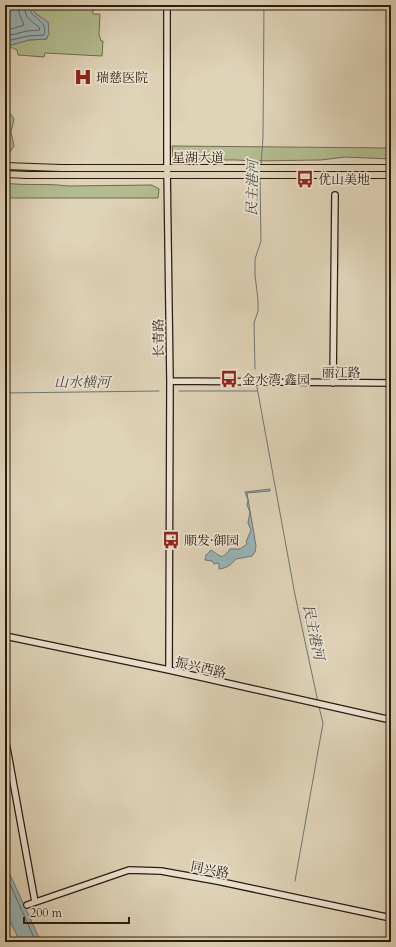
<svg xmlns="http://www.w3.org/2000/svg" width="396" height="947" viewBox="0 0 396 947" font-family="Cardo,'Noto Serif SC',serif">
  <rect width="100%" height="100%" fill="#dfd3b8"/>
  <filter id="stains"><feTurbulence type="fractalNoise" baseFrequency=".005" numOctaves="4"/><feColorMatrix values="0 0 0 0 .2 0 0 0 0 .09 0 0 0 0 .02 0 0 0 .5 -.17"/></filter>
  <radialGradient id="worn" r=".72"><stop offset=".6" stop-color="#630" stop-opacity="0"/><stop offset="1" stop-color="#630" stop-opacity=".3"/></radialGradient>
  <!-- green -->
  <path fill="#b2bc8f" stroke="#706b4e" d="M36,5H93V14H100L99,34L101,41H103L102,56L45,53L44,57L18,55L17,50L13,48L5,47V42L6,43L11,45L29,40L47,39L48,22L36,14L33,10Z
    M5,112L10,113L14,119L11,132L14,146L10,152H5Z
    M172,146L391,148V159L345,157L321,160L253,161L236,160H179L173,157Z
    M5,183C26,186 47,183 68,186L152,185L159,189L158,198H5Z"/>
  <!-- water -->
  <path fill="#98b5b9" stroke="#6d7774" d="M5,5H36L33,10L36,14L48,22L49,34L46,39L29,40L11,45L6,43Z
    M270,489V491L247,493L256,546L255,552L252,556L236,559C231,565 227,568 219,569V564L218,563L214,564L212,561L205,560L206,555L211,550C221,556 221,561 230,549H240L247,544L246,542L251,530L248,523L250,512L247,505L248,500L245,492Z
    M5,859L7,868L41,942H20L5,911Z"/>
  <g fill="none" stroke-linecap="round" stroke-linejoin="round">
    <!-- shore -->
    <path stroke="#626863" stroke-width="1" d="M5,28L11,29L24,25L19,13V5
      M5,34L11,35L27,31L40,30L39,27C31,21 22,16 26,5
      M5,39L11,40L28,36L44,35C48,21 35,21 30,10L31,5
      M5,873L36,942"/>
    <!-- stream -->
    <path stroke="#6d7774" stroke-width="1" d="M261,165L263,137L264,5
      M255,369L254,323L258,311V300L255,275V259L261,241L260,178
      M257,387L295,595L318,702
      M179,391H257
      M5,393L159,391
      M295,881L323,723L319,707"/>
    <!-- secondary casing -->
    <g stroke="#2d1a0d" stroke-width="8">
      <path id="secondary" d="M167,5V167L170,381L169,670
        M170,381L391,383
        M333,383L335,195
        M5,636L169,670L391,720
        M5,737L35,902
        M27,905L129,870L161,871L217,881L391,918"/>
    </g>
    <!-- primary casing -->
    <g stroke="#2d1a0d" stroke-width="8">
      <path id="primary" d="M5,166L61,168H391
        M5,174L27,175H391"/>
    </g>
    <!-- secondary -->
    <use href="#secondary" stroke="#eae2d1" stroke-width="5.5"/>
    <!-- primary -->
    <use href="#primary" stroke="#dfd3b8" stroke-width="6"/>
  </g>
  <!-- icons -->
  <defs>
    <g id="hospital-bare" transform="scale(1.38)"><path d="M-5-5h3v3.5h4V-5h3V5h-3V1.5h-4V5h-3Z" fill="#8f2418" stroke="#eae2d1" stroke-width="2.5" paint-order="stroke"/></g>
    <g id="bus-bare" transform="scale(1.38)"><path d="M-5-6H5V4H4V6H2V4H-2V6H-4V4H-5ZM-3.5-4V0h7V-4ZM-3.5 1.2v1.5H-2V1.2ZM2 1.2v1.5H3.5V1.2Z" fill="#8f2418" stroke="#eae2d1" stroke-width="2.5" paint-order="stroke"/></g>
  </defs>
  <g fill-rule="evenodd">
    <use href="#hospital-bare" x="83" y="77"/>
    <use href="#bus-bare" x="305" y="179"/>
    <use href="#bus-bare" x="229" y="379"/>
    <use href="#bus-bare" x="171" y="540"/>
  </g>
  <g text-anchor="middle" stroke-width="3.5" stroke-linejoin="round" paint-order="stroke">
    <!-- poi labels -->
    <g font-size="13" fill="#2d1a0d" stroke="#eae2d1" text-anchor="start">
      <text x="96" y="82">瑞慈医院</text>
      <text x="318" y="184">优山美地</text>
      <text x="242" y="384">金水湾·鑫园</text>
      <text x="184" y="545">顺发·御园</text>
    </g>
    <!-- street labels -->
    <g font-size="13" fill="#2d1a0d" stroke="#eae2d1">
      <text x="198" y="162">星湖大道</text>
      <text transform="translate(158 338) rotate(-91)" y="5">长青路</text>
      <text transform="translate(341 372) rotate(1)" y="5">丽江路</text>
      <text transform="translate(201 667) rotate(13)" y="5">振兴西路</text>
      <text transform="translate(210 869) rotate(11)" y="5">同兴路</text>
    </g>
    <!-- water labels -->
    <g font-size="14" font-style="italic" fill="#4d4841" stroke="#eae2d1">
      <text transform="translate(252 188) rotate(-89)" y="5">民主港河</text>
      <text x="82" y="387">山水横河</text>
      <text transform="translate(314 632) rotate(78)" y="5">民主港河</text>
    </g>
  </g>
  <!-- margin -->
  <rect width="396" height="947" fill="none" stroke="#dfd3b8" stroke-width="20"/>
  <rect x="6" y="6" width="384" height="935" fill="none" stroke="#2d1a0d" stroke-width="2"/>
  <rect x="10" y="10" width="376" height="927" fill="none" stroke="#2d1a0d"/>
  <!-- scale -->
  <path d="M24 917v6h105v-6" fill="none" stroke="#2d1a0d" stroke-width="2"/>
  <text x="30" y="917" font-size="12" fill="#2d1a0d" stroke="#eae2d1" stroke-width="3" paint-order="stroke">200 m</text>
  <rect width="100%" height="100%" filter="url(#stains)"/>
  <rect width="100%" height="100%" fill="url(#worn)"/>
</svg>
